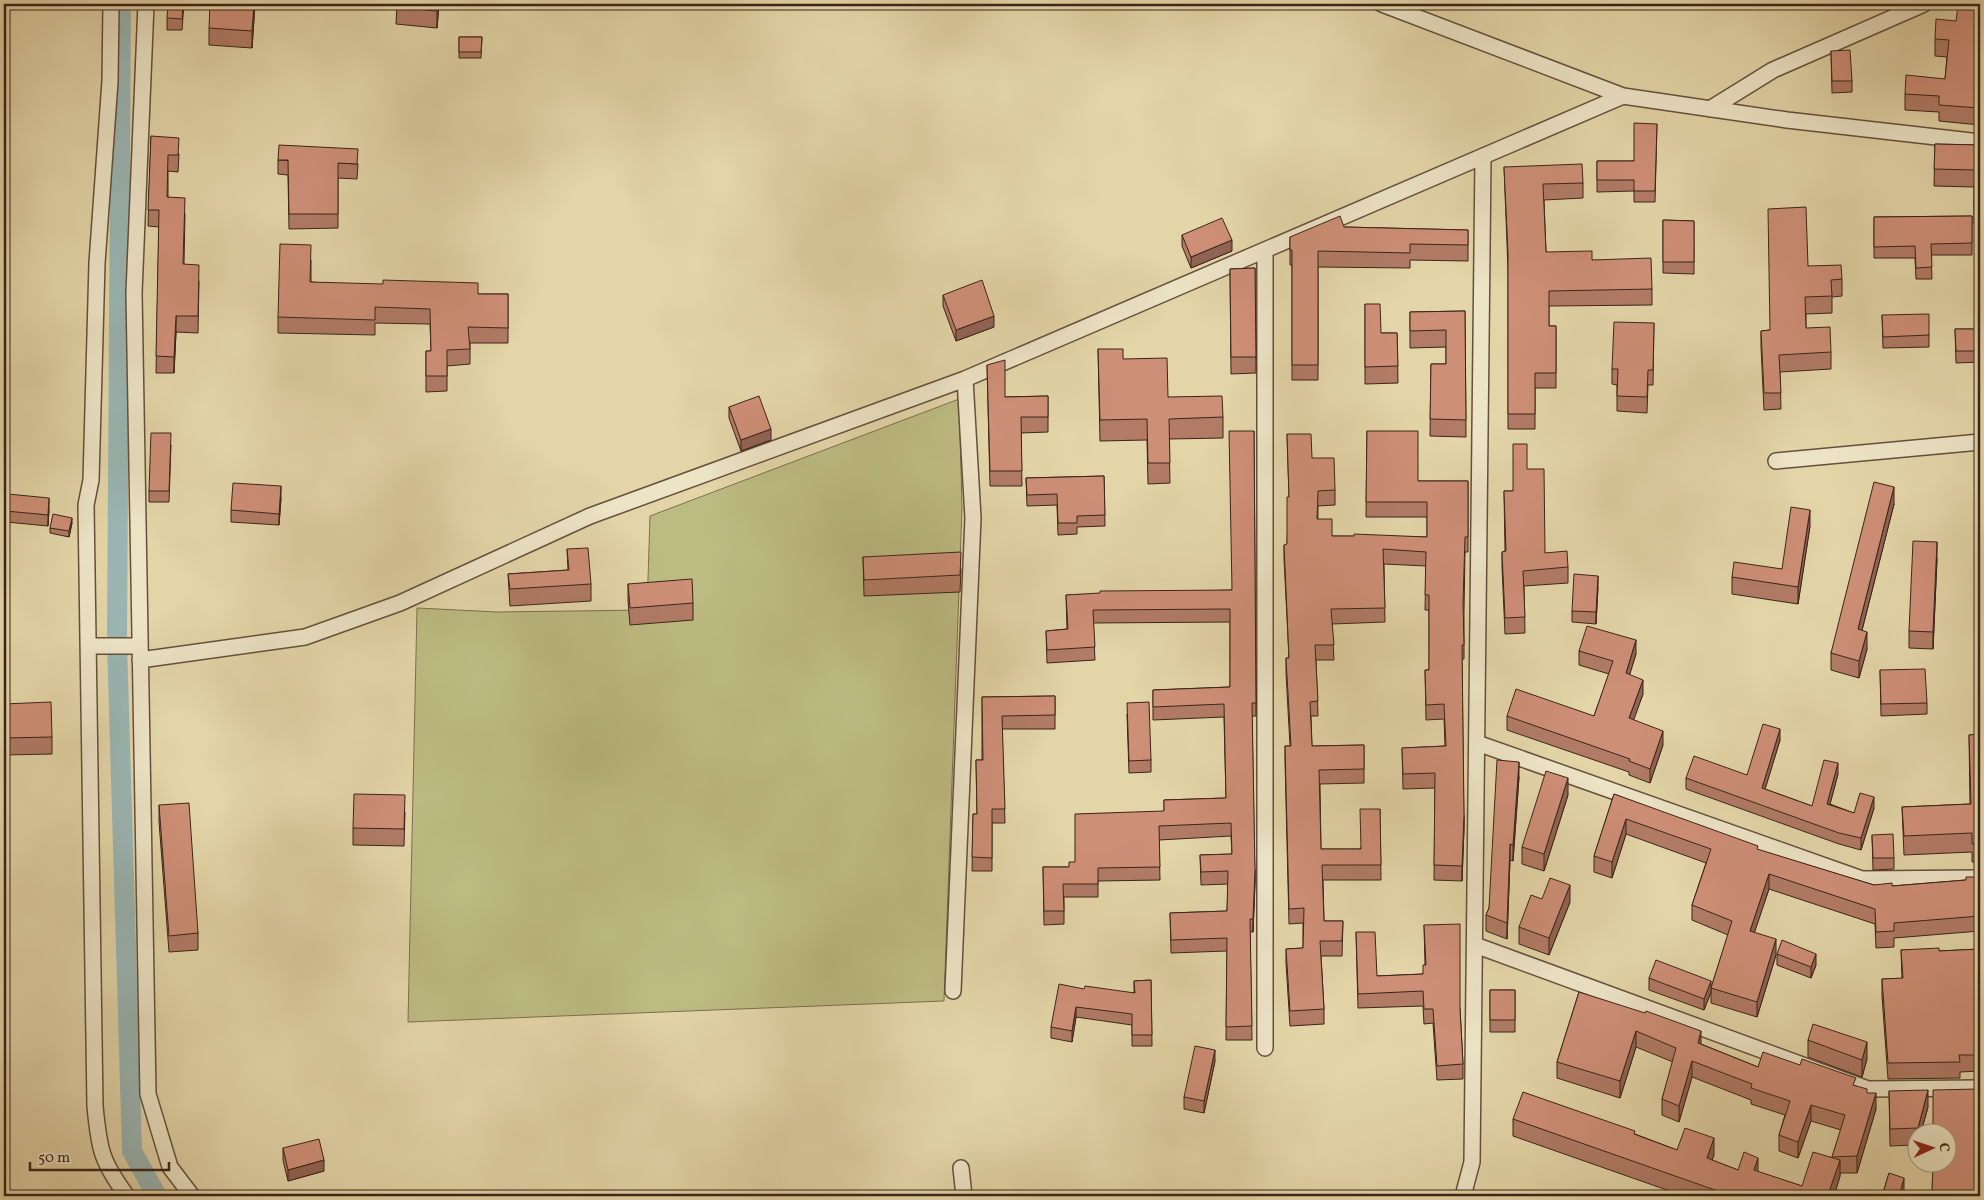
<svg xmlns="http://www.w3.org/2000/svg" width="1984" height="1200" viewBox="0 0 1984 1200" font-family="Vollkorn,serif">
  <rect width="100%" height="100%" fill="#e3d5a8"/>
  <filter id="stains"><feTurbulence type="fractalNoise" baseFrequency=".004" numOctaves="4"/><feColorMatrix values="0 0 0 0 .2 0 0 0 0 .09 0 0 0 0 .02 0 0 0 .5 -.17"/></filter>
  <radialGradient id="worn" r=".72"><stop offset=".6" stop-color="#630" stop-opacity="0"/><stop offset="1" stop-color="#630" stop-opacity=".3"/></radialGradient>
  <!-- green -->
  <path fill="#bcbb82" stroke="#7c704e" d="M959,399L962,507L944,1001L408,1022L417,608L497,612L647,610L650,516Z"/>
  <g fill="none" stroke-linecap="round" stroke-linejoin="round">
    <!-- canal -->
    <path stroke="#9ab6b3" stroke-width="20" d="M121,4L117,643L132,1151L157,1196"/>
    <!-- street casing -->
    <g stroke="#65503d" stroke-width="18">
      <path id="street" d="M111,4L110,81L97,263L91,480L86,505L95,1106C99,1149 101,1161 127,1196
        M146,4L134,293L148,1094L170,1167L192,1196
        M1382,4L1623,96L1787,120L1980,142
        M1710,109L1773,70L1924,4
        M1265,252V1048
        M1776,461L1980,442
        M88,646H140
        M140,660L305,637L400,603L590,516L965,379L1623,96
        M1477,743L1862,879L1980,878
        M1475,945L1868,1089L1980,1088
        M953,991L973,518L965,379
        M961,1168L964,1196
        M1463,1196L1472,1162L1483,158"/>
    </g>
    <!-- street -->
    <use href="#street" stroke="#ede4c6" stroke-width="15"/>
  </g>
  <!-- wall -->
  <path fill="#b17b66" stroke="#3b2419" d="M184,4L182,30H167V18Z
    M255,4L252,48L209,45V28Z
    M397,4H439L437,28L396,24Z
    M1980,7V125L1939,121V112L1905,110V94L1945,79L1947,57L1935,56V39L1956,21Z
    M459,37H482L481,58H459Z
    M1831,51L1852,81V92L1832,93Z
    M1657,124L1655,202H1634V191L1597,192V161H1634Z
    M151,136L179,154L178,172L168,171V197L185,214L184,264L199,281L198,333L176,332L174,373H156L159,227L148,226Z
    M1935,144L1980,145V224H1974V187L1934,186Z
    M278,160L358,164L357,179L338,178V228L289,229L288,175L278,174Z
    M1504,167L1583,183V198L1544,200L1546,252L1592,260L1652,289V305L1549,306V326H1556V388H1535V429H1508V269Z
    M1972,216V255H1931L1932,279H1916L1915,258H1874V217Z
    M1663,220L1694,221V274L1663,273Z
    M1344,227L1468,230V261L1410,260V268L1318,267V380H1292V265H1290V237Z
    M1182,235L1232,251L1191,268L1182,246Z
    M311,260V282L478,294H508V343H470V364L447,366V391L426,392V351H431L430,324L375,323V335L278,333V317Z
    M1808,266L1842,279V296L1832,297V313L1806,314V328L1831,352V369L1780,372L1781,409L1764,410L1761,347V331L1770,330Z
    M1255,268L1256,373L1231,374L1230,269Z
    M943,295L994,327L956,341L943,306Z
    M1365,304L1381,333H1397L1398,383L1365,384Z
    M1465,311L1466,437L1430,436L1431,364H1446V347L1410,348V312Z
    M1882,315L1929,335V347L1883,348Z
    M1654,323L1653,385H1648L1647,413L1617,411V385L1612,384V369Z
    M1955,329H1980V362L1956,363Z
    M1098,349L1123,359L1168,397L1223,417V438L1169,439L1170,483L1148,484L1147,440L1100,441Z
    M987,365L1005,397L1048,396V432L1021,433L1022,486H990Z
    M729,407L771,440L741,451L729,418Z
    M1254,431L1256,716H1252L1255,883L1253,932H1250L1252,1040H1226L1227,951L1171,953L1170,913L1227,911L1228,884L1201,885L1200,855L1232,854L1231,836L1159,840L1160,880L1098,881V897H1064V924L1044,925L1043,867H1069L1075,862L1164,811V800L1226,798L1224,717L1153,720V690L1230,687V622L1093,623L1095,660L1047,663L1046,631L1067,629L1066,595L1232,590Z
    M1367,431L1418,481H1468V552H1465L1464,611V659H1462L1464,829L1462,881L1434,880L1435,788L1403,789L1402,748L1445,746L1444,719L1426,720L1425,670H1429V610H1425L1426,566L1384,564L1385,622L1332,624L1334,660H1316L1318,716H1311L1312,746L1364,745V783L1320,784L1321,849H1360L1380,809L1381,880H1323L1324,921H1343L1342,956H1321L1324,1009V1024L1290,1026L1286,963V949L1303,948V923L1289,924L1285,761V746H1290L1286,673V658H1289L1284,559V545L1287,544L1289,497L1287,434L1312,458L1335,490V505L1318,506V519L1332,536L1427,537V517H1366Z
    M171,445L169,502H149V491Z
    M1527,469L1545,553L1568,567V583L1524,586L1525,633L1505,634L1502,567V552L1505,551L1504,491H1513Z
    M1104,476L1105,526L1077,527V534L1058,535L1057,505L1027,506L1026,478Z
    M4,482L8,494L5,518H4Z
    M281,498L279,525L231,522V510Z
    M1894,504L1862,630L1867,649L1859,678L1831,670V653Z
    M49,509L48,526L6,522V511Z
    M72,523L69,537L50,533V528Z
    M1810,526L1798,604L1732,594V577L1782,569Z
    M567,549L591,584V601L510,606L508,574L568,570Z
    M863,557L961,569L960,592L864,596Z
    M1937,559L1933,649L1909,648V631Z
    M628,584L693,603V620L630,625L628,601Z
    M1598,587L1596,624L1572,622V611Z
    M1579,651L1636,654L1629,675L1643,694L1633,720L1663,745L1650,783L1629,775V772L1507,730V716H1594L1609,674L1579,665Z
    M1880,670L1927,703V714L1881,716Z
    M1055,696V729H1002L1005,823H992V871H972L973,814H977L976,760H982V697Z
    M4,704L52,737V754L4,755Z
    M1127,714L1151,760V772L1129,773Z
    M1980,734V862H1972V852L1904,855L1902,807L1970,804L1969,735Z
    M1780,740L1765,789L1812,806L1838,774L1830,804L1854,813L1874,808L1861,850L1839,844L1686,789V778L1747,775Z
    M1519,777L1513,861L1510,860L1507,939L1486,931V915L1489,908Z
    M1614,794L1758,850L1874,885L1892,886L1966,880L1980,877V931L1894,938V947L1876,948L1875,924L1769,889L1754,932L1776,955L1757,1017L1711,1003V988L1728,935L1692,920V905L1706,863L1626,834L1612,878L1594,872V856Z
    M1568,795L1544,871L1522,864V847Z
    M159,805L198,933V950L169,952L159,822Z
    M405,812L404,846L353,845V828Z
    M1872,835L1894,858V869L1873,870Z
    M1542,899L1570,902L1549,955L1519,944V927Z
    M1424,925L1460,1009L1463,1064V1079L1437,1080L1433,1023L1424,1024L1423,1006L1358,1008L1356,932L1377,976L1423,974L1425,965Z
    M1980,949V1071L1960,1072V1078L1888,1079L1882,996V979H1902L1901,950L1939,951Z
    M1777,954L1816,965L1811,978L1777,965Z
    M1649,978L1711,992L1704,1010L1649,990Z
    M1151,980L1152,1046H1132V1025L1076,1017L1072,1042L1051,1038V1027L1084,989L1134,993V981Z
    M1490,990H1515V1032H1490Z
    M1579,992L1701,1044L1758,1067L1856,1086L1867,1093L1876,1109L1857,1173H1840V1176L1834,1196H1684L1513,1136V1119L1635,1134L1677,1150L1714,1155L1712,1160L1738,1170L1758,1172L1802,1186L1832,1157L1841,1130L1811,1121L1798,1158L1779,1151V1135L1785,1115L1751,1104V1100L1692,1077L1679,1122L1662,1115V1099L1673,1062L1636,1047L1620,1098L1557,1078V1062Z
    M1808,1040L1867,1059L1862,1077L1808,1057Z
    M1215,1061L1204,1113L1184,1109V1097Z
    M1889,1091L1928,1107L1921,1132H1916V1145L1890,1146Z
    M1977,1092L1980,1196H1932L1933,1162Z
    M283,1148L324,1171L288,1181L283,1160Z
    M1889,1173L1904,1195V1196H1883V1193Z"/>
  <!-- shaded-wall -->
  <path fill="#906453" stroke="#3b2419" d="M254,4H255L252,48V31Z
    M438,4H439L437,28V11Z
    M1232,240V251L1191,268V257Z
    M176,316V332L174,373V357Z
    M994,316V327L956,341V330Z
    M771,429V440L741,451V440Z
    M8,483V494L5,518V506Z
    M281,486V498L279,525V514Z
    M1894,487V504L1858,646V629Z
    M49,498V509L48,526V515Z
    M1810,510V526L1798,604V587Z
    M72,518V523L69,537V531Z
    M1937,542V559L1933,649V632Z
    M1598,576V587L1596,624V612Z
    M1867,632V649L1859,678V661Z
    M1636,640V654L1626,687V673Z
    M1643,680V694L1629,733V718Z
    M1780,729V740L1762,799V788Z
    M1663,731V745L1650,783V769Z
    M1519,762V777L1513,861V845Z
    M1838,763V774L1827,815V804Z
    M1568,778V795L1544,871V854Z
    M1874,797V808L1861,850V838Z
    M1464,815V829L1462,881V866Z
    M1626,819V834L1612,878V862Z
    M1510,844V860L1507,939V923Z
    M1255,870V883L1253,932V919Z
    M1769,874V889L1750,946V931Z
    M1570,885V902L1549,955V938Z
    M1776,939V955L1757,1017V1002Z
    M1816,954V965L1811,978V967Z
    M1711,981V992L1704,1010V999Z
    M1076,1007V1017L1072,1042V1031Z
    M1636,1031V1047L1620,1098V1081Z
    M1701,1031V1047L1698,1043Z
    M1867,1042V1059L1862,1077V1060Z
    M1215,1050V1061L1204,1113V1101Z
    M1692,1061V1077L1679,1122V1106Z
    M1928,1090V1107L1921,1132H1918V1128Z
    M1876,1093V1109L1857,1173V1156Z
    M1811,1105V1121L1798,1158V1142Z
    M1714,1138V1155L1707,1175V1158Z
    M1758,1158V1175L1754,1170Z
    M324,1160V1171L288,1181V1170Z
    M1840,1160V1176L1834,1196H1829V1192Z
    M1904,1178V1196H1900V1193Z"/>
  <!-- building -->
  <path fill="#ce8f77" stroke="#3b2419" d="M168,4H183L182,19L167,18Z
    M210,4H254L252,31L209,28Z
    M397,4H438L437,11L396,7Z
    M1958,5L1980,7V108L1939,105V96L1905,94L1906,75L1945,79L1949,40L1935,39L1936,19L1956,21Z
    M459,37H482L481,52H459Z
    M1850,50L1852,81H1832L1831,51Z
    M1634,123L1657,124L1655,191H1634V180H1597V161H1634Z
    M151,136L179,138L178,155H168L167,197L185,198L183,264L199,265L198,316H176L174,357L156,356L159,210H148Z
    M1935,144L1980,145V207H1974L1975,170L1934,169Z
    M279,145L358,149L357,164L338,163V214H289L288,160H278Z
    M1582,164L1583,183L1543,184L1546,252L1592,251V260L1651,258L1652,289L1549,291V326H1556V373H1535V414H1508V253L1504,167Z
    M1806,207L1808,266L1841,265L1842,279L1831,280L1832,296L1805,297L1806,328L1830,327L1831,352L1779,355L1781,393H1764L1761,331L1770,330L1768,209Z
    M1340,216L1344,227L1468,230V245L1410,244V253L1318,251V365H1292V250H1290V237Z
    M1972,216V243L1931,244L1932,267L1916,268L1915,246L1874,247V217Z
    M1222,218L1232,240L1191,257L1182,235Z
    M1663,220L1694,221V262H1663Z
    M280,244L311,245L310,282L383,284V280L478,283V294H508V328L468,327L470,349L447,350V376H426V351H431L430,309L375,307V320L278,317Z
    M1255,268L1256,357H1231L1230,269Z
    M982,280L994,316L956,330L943,295Z
    M1365,304H1380L1381,333H1397L1398,366L1365,367Z
    M1465,311L1466,420L1430,419L1431,364H1446V330L1410,331V312Z
    M1929,314V335L1883,337L1882,315Z
    M1614,322L1654,323L1653,370H1648L1647,397L1617,396L1618,369H1612Z
    M1955,329H1980V351H1956Z
    M1098,349H1123V359L1167,358L1168,397L1222,396L1223,417L1169,419L1170,463H1148L1147,419L1100,420Z
    M1005,360V397L1048,396V417H1021L1022,471H990L987,365Z
    M759,396L771,429L741,440L729,407Z
    M1229,431H1254L1256,703H1252L1255,870L1253,919H1250L1252,1026L1226,1027L1227,938L1171,940L1170,913L1227,911L1228,871L1201,872L1200,855L1232,854L1231,823L1159,826L1160,867L1098,868V884H1063L1064,911H1044L1043,867H1069V862H1075V814L1164,811V800L1226,798L1224,704L1153,707V690L1230,687V609L1093,610L1095,647L1047,650L1046,631L1068,629L1066,595L1100,593V591L1232,590Z
    M1367,431H1418V481H1468V537H1465L1463,603L1464,645H1462L1464,815L1462,866L1434,865L1435,773L1403,774L1402,748L1446,746L1444,704L1426,705L1425,670H1429V595H1425L1426,552L1383,549L1385,608L1331,609L1334,645H1315L1318,701L1310,702L1312,746L1364,745V769L1319,770L1321,849H1361L1360,809H1380L1381,865H1322L1324,921H1343L1342,941H1320L1324,1009L1290,1011L1286,949L1303,948L1304,908L1289,909L1285,746H1291L1286,658H1289L1284,545L1287,544V497H1289L1287,434H1311L1312,458H1334L1335,490L1318,491L1317,519H1332V536H1354V534L1427,537V502H1366Z
    M151,433H171L169,491H149Z
    M1513,444H1527V469H1544L1545,553L1567,551L1568,567L1523,571L1525,617L1505,618L1502,552L1506,551L1504,491H1513Z
    M1104,476L1105,515L1077,516V523H1058L1057,494L1027,495L1026,478Z
    M4,482L8,483L5,506H4Z
    M1874,482L1894,487L1858,629L1867,632L1859,661L1831,653Z
    M233,483L281,486L279,514L231,510Z
    M8,494L49,498L48,515L6,511Z
    M1791,507L1810,510L1798,587L1732,577L1734,562L1782,569Z
    M53,514L72,518L69,531L50,528Z
    M1913,541L1937,542L1933,632L1909,631Z
    M588,548L591,584L510,589L508,574L569,570L567,549Z
    M961,552L960,575L864,580L863,557Z
    M1574,574L1598,576L1596,612L1572,611Z
    M692,579L693,603L630,608L628,584Z
    M1587,626L1636,640L1626,673L1643,680L1629,718L1663,731L1650,769L1629,761L1630,759L1507,716L1516,689L1594,716L1613,661L1579,651Z
    M1925,669L1927,703L1881,704L1880,670Z
    M1055,696V715L1002,716L1005,809H992V858L972,857L973,814H977L976,760H983L982,697Z
    M51,702L52,737L4,738V704Z
    M1149,702L1151,760L1129,761L1127,703Z
    M1763,724L1780,729L1762,788L1812,806L1824,760L1838,763L1827,804L1854,813L1860,793L1874,797L1861,838L1839,833L1686,778L1694,756L1747,775Z
    M1980,734V843L1972,844V833L1904,836L1902,807L1971,804L1969,735Z
    M1497,760L1519,762L1513,845L1510,844L1507,923L1486,915L1489,908Z
    M1546,771L1568,778L1544,854L1522,847Z
    M354,794L405,795L404,829L353,828Z
    M1614,794L1758,846L1757,849L1874,885L1892,883V886L1966,880V877H1980V916L1894,923V931L1876,932L1875,909L1769,874L1750,931L1776,939L1757,1002L1711,988L1732,921L1692,905L1711,849L1626,819L1612,862L1594,856Z
    M189,803L198,933L169,936L159,805Z
    M1893,834L1894,858H1873L1872,835Z
    M1550,878L1570,885L1549,938L1519,927L1531,895L1542,899Z
    M1460,924V1008L1463,1064L1437,1066L1433,1009H1424L1423,991L1358,994L1356,932H1375L1377,976L1423,974V965H1426L1424,925Z
    M1782,940L1816,954L1811,967L1777,954Z
    M1939,948V951L1980,949V1055H1959L1960,1062L1888,1063L1882,979L1903,978L1901,950Z
    M1656,960L1711,981L1704,999L1649,978Z
    M1151,980L1152,1035H1132V1014L1076,1007L1072,1031L1051,1027L1059,984L1084,989L1085,986L1135,993L1134,981Z
    M1490,990H1515V1020H1490Z
    M1579,992L1645,1013L1646,1011L1701,1031L1698,1043L1758,1067L1763,1052L1800,1065L1802,1059L1856,1078L1853,1085L1867,1089V1093H1876L1857,1156L1832,1157L1845,1115L1811,1105L1798,1142L1779,1135L1790,1101L1751,1088L1752,1084L1692,1061L1679,1106L1662,1099L1676,1048L1636,1031L1620,1081L1557,1062Z
    M1813,1024L1867,1042L1862,1060L1808,1040Z
    M1195,1046L1215,1050L1204,1101L1184,1097Z
    M1977,1089V1092H1980V1196H1965V1194L1932,1193L1933,1162H1946V1132H1933V1090Z
    M1928,1090L1918,1128L1890,1129L1889,1091Z
    M1523,1092L1635,1131L1634,1134L1677,1150L1685,1128L1714,1138L1707,1158L1738,1170L1744,1152L1758,1158L1754,1170L1802,1186L1813,1152L1840,1160L1829,1192H1824V1195L1828,1196H1732L1513,1119Z
    M319,1139L324,1160L288,1170L283,1148Z
    M1889,1173L1904,1178L1900,1193H1883Z"/>
  <!-- margin -->
  <rect width="1984" height="1200" fill="none" stroke="#e3d5a8" stroke-width="20"/>
  <rect x="5" y="5" width="1974" height="1190" fill="none" stroke="#3b2419" stroke-width="2.5"/>
  <rect x="10" y="10" width="1964" height="1180" fill="none" stroke="#3b2419"/>
  <!-- north arrow -->
  <g transform="translate(1932 1148) rotate(87)"><circle r="24" fill="#ede4c6" stroke="#a69781"/>
  <path d="M0-4L9 19L0 12L-9 19Z" fill="#8f2418"/>
  <text y="-8" font-size="14" font-weight="bold" text-anchor="middle" fill="#3b2419">С</text>
  </g>
  <!-- scale -->
  <path d="M30 1162v8h139v-8" fill="none" stroke="#3b2419" stroke-width="2.5"/>
  <text x="38" y="1162" font-size="15" fill="#3b2419" stroke="#ede4c6" stroke-width="4" paint-order="stroke">50 m</text>
  <rect width="100%" height="100%" filter="url(#stains)"/>
  <rect width="100%" height="100%" fill="url(#worn)"/>
</svg>
